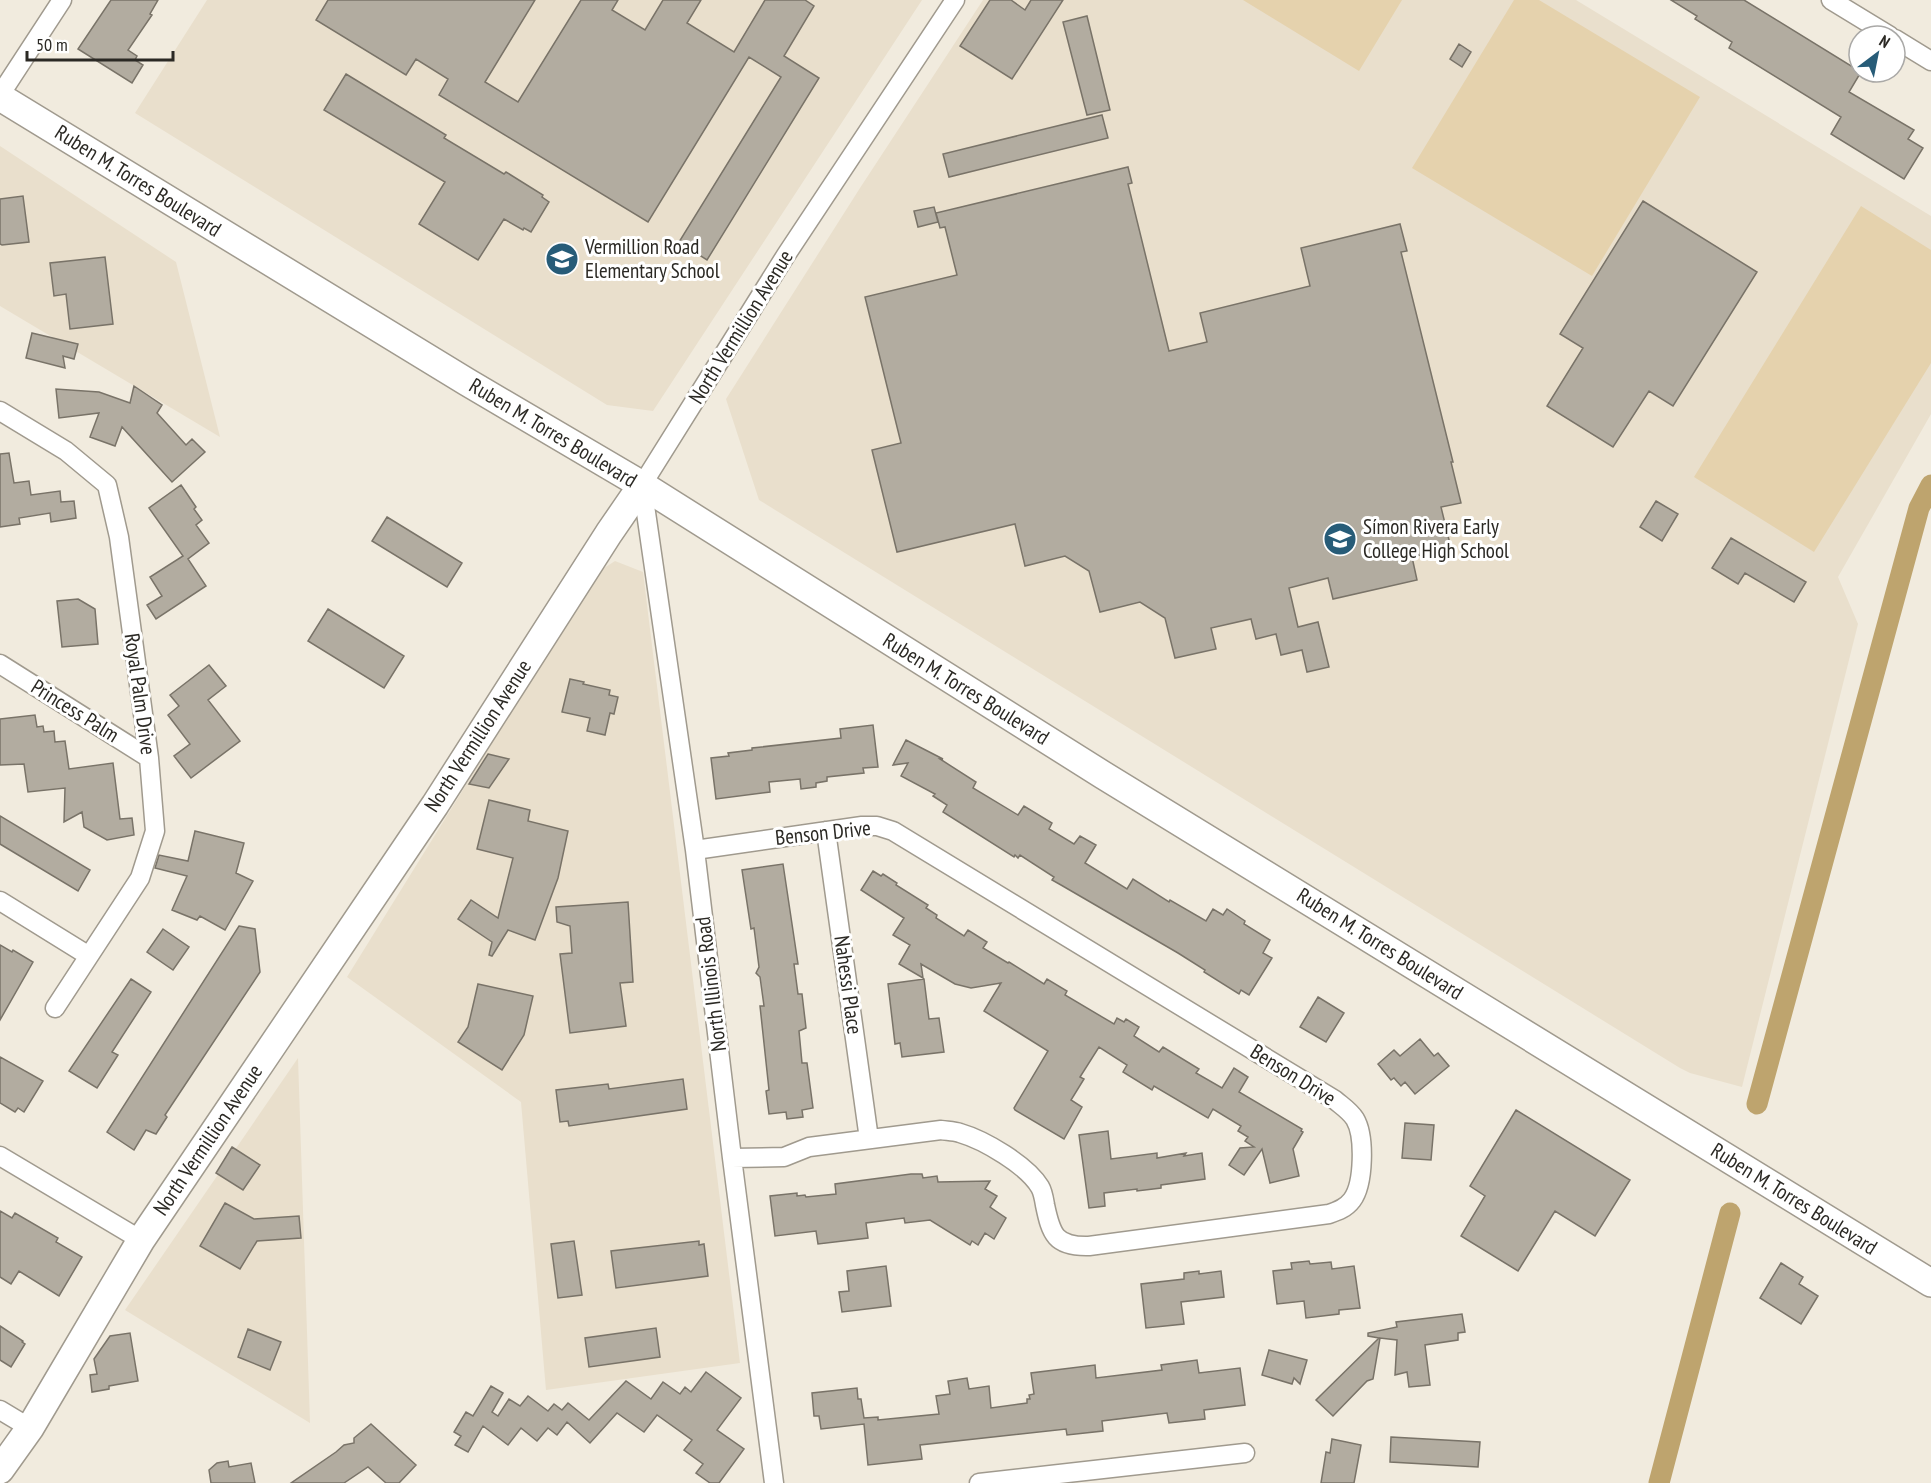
<svg xmlns="http://www.w3.org/2000/svg" width="1931" height="1483" viewBox="0 0 1931 1483" font-family="'PT Sans Narrow',sans-serif">
  <rect width="100%" height="100%" fill="#f1ebde"/>
  <!-- built -->
  <path fill="#e9dfcc" d="M207,0H922L653,411L607,405L135,113Z
    M983,0H1576L1931,216V414L1838,577L1858,624L1742,1087L1690,1073L1680,1068L759,500L726,399L860,188Z
    M0,146L176,262L220,437L0,306Z
    M615,561L643,572L740,1363L546,1390L521,1102L347,977L598,572Z
    M298,1058L310,1423L125,1310Z"/>
  <!-- green -->
  <path fill="#e5d2ad" d="M1243,0H1402L1359,71Z
    M1514,0H1539L1700,97L1592,276L1412,168Z
    M1861,206L1931,250V363L1814,552L1694,477Z"/>
  <g fill="none" stroke-linecap="round" stroke-linejoin="round">
    <!-- canal -->
    <path stroke="#bea46e" stroke-width="21" d="M1757,1104L1919,508L1931,485
      M1659,1483L1730,1213"/>
  </g>
  <!-- building -->
  <path fill="#b2aca0" stroke="#797368" stroke-width="1.5" d="M111,0H158L150,14L152,15L128,50L137,56L135,60L143,65L132,83L78,49Z
    M328,0H535L485,82L518,102L581,0H618L612,10L645,30L663,0H701L687,23L734,52L765,0H805L814,6L784,56L819,78L707,260L679,242L781,77L749,57L648,222L439,95L448,79L416,59L406,75L316,20Z
    M990,0H1011L1025,10L1031,0H1063L1012,79L960,46Z
    M1671,0H1744L1861,72L1849,92L1914,130L1908,139L1923,148L1904,179L1831,134L1841,117L1729,48L1732,42L1695,19L1697,16Z
    M1087,16L1110,110L1087,115L1063,22Z
    M1459,44L1471,52L1462,67L1450,59Z
    M346,74L446,135L444,138L504,174L506,172L543,195L542,197L549,202L531,232L524,228L523,230L504,219L478,260L419,224L445,182L324,110Z
    M1102,115L1108,138L949,177L943,154Z
    M1128,167L1132,183L1128,184L1169,351L1207,342L1200,313L1310,286L1301,248L1400,224L1407,251L1401,252L1453,462H1451L1461,503L1441,507L1451,548L1412,557L1417,580L1333,599L1328,578L1289,588L1298,627L1318,622L1329,667L1307,672L1302,650L1281,655L1276,634L1256,639L1251,619L1211,628L1216,649L1175,658L1165,618L1140,602L1100,612L1089,571L1065,556L1025,566L1015,524L897,552L872,450L901,443L865,297L957,275L945,227L940,228L936,213Z
    M23,196L29,242L2,245L0,244V199Z
    M1643,201L1757,272L1673,406L1649,391L1613,447L1547,406L1583,348L1560,334Z
    M934,207L938,222L918,227L914,211Z
    M105,257L113,324L70,329L66,294L54,296L50,263Z
    M32,333L78,344L74,359L63,356L65,368L26,358Z
    M134,386L162,405L157,413L186,445L192,439L205,452L172,482L122,427L115,446L90,437L99,413L59,418L56,389L99,392L130,403Z
    M9,453L14,483L29,481L31,495L60,491L61,502L74,501L76,518L51,522L50,513L19,518L20,524L0,527V454Z
    M181,485L196,507L194,509L202,520L196,525L209,543L188,559L206,586L156,619L147,605L162,596L150,577L183,556L149,508Z
    M1656,501L1678,514L1662,541L1640,527Z
    M387,517L462,563L447,587L372,541Z
    M1731,538L1806,582L1794,602L1745,573L1738,584L1712,568Z
    M78,599L95,609L98,644L62,647L57,601Z
    M328,609L404,656L384,688L308,641Z
    M209,665L226,686L208,700L240,741L191,778L174,756L190,744L168,715L179,706L170,695Z
    M570,679L584,682L583,684L610,690L609,695L618,697L614,714L610,713L605,735L587,731L590,718L562,712Z
    M35,715L37,727L43,726L44,732L54,731L55,742L65,741L69,769L113,763L120,819L132,818L134,835L107,840L84,827L82,812L64,822L65,788L28,792L24,764L0,765V719Z
    M873,725L878,767L863,768L864,773L827,777V781L816,783V787L801,789L800,779L769,782L770,792L716,799L711,758L729,756L728,753L752,750V748L841,738L840,729Z
    M906,740L943,759H940L976,782L973,788L1018,815L1024,806L1052,823L1049,829L1074,844L1080,836L1096,845L1085,863L1127,889L1133,879L1169,902L1170,900L1206,921L1213,909L1223,915L1227,909L1245,921L1244,924L1270,940L1263,953L1272,958L1249,995L1241,990L1239,994L1204,972L1205,970L1178,953L1061,885L1052,880L1054,877L1020,855L1018,858L1015,855L1014,857L943,812L947,805L933,796L935,794L901,776L908,763L893,765Z
    M488,754L509,759L489,788L469,784Z
    M489,800L530,810L528,821L568,831L558,878L535,940L508,930L492,956L489,955L492,942L458,919L471,900L498,918L513,858L477,849Z
    M0,816L90,870L78,891L0,844Z
    M195,831L244,843L236,873L253,881L225,930L200,916L197,920L172,910L187,876L155,868L159,855L188,861Z
    M783,864L798,964H794L798,994H802L806,1028L799,1031L802,1063H807L813,1108L802,1110L803,1117L787,1119L786,1112L769,1114L766,1091L769,1090L760,1006H764L760,977L756,973L759,967L754,928L751,929L742,870Z
    M873,871L881,876L883,874L897,883L896,885L928,905L926,908L937,915L936,918L964,936L968,930L987,942L983,948L1008,963L1009,962L1044,984L1047,979L1067,991L1065,995L1114,1024L1117,1018L1124,1022L1126,1019L1139,1027L1134,1036L1159,1052L1163,1047L1199,1069L1196,1073L1222,1088L1234,1068L1248,1077L1239,1092L1302,1129L1301,1131L1303,1132L1293,1149L1299,1176L1270,1183L1262,1149L1244,1175L1229,1165L1240,1148L1254,1147L1245,1141L1248,1137L1238,1131L1241,1126L1213,1109L1208,1118L1154,1086L1152,1090L1123,1072L1127,1065L1099,1047L1080,1077L1084,1079L1071,1100L1082,1107L1064,1139L1015,1110L1014,1108L1048,1051L984,1011L1001,983L971,988L955,984L921,964L923,978L899,964L910,945L893,935L904,918L861,890Z
    M628,902L633,982L620,983L626,1026L570,1033L560,954L572,953L570,926L557,922L556,907Z
    M239,926L255,929L260,972L165,1115L167,1117L156,1134L146,1130L134,1150L107,1132Z
    M163,929L189,947L173,970L147,952Z
    M0,945L12,952L13,950L33,962L0,1020Z
    M131,979L151,992L112,1052L118,1055L97,1088L69,1071Z
    M924,979L929,1019L939,1018L944,1052L902,1057L900,1043L895,1044L888,984Z
    M478,984L533,996L524,1035L502,1070L458,1042L468,1027Z
    M1318,997L1344,1013L1326,1042L1300,1027Z
    M1420,1039L1434,1056L1438,1053L1449,1066L1415,1094L1405,1082L1401,1086L1394,1078L1391,1080L1378,1064L1394,1050L1400,1056Z
    M0,1057L43,1081L24,1112L18,1108L15,1112L0,1103Z
    M683,1079L687,1109L569,1126L568,1121L560,1122L556,1090L608,1084L609,1089Z
    M1516,1110L1630,1180L1595,1236L1555,1211L1518,1271L1461,1236L1485,1196L1470,1186Z
    M1405,1123L1434,1125L1431,1160L1402,1158Z
    M1108,1131L1111,1159L1157,1153V1158L1186,1153L1184,1156L1202,1153L1205,1179L1161,1185V1188L1137,1191V1189L1104,1193L1105,1206L1089,1208L1079,1135Z
    M232,1147L260,1165L243,1190L216,1173Z
    M911,1174H922L923,1178L937,1176L938,1182L990,1181L985,1189L997,1196L990,1207L1006,1218L994,1239L985,1233L978,1245L972,1241L970,1245L930,1220L905,1223L904,1218L866,1223L868,1238L818,1244L816,1231L775,1236L770,1196L797,1193V1196L805,1195L806,1197L836,1194L835,1184Z
    M225,1203L254,1219L299,1216L301,1238L257,1241L240,1269L200,1246Z
    M0,1211L12,1218L15,1213L58,1238L56,1242L82,1257L59,1296L19,1271L11,1284L0,1277Z
    M574,1241L582,1295L558,1298L551,1244Z
    M699,1241V1245L704,1244L708,1276L616,1288L611,1251Z
    M1309,1261L1310,1264L1331,1262L1332,1269L1354,1266L1360,1308L1339,1310V1314L1306,1318L1304,1301L1277,1304L1273,1271L1292,1269L1291,1263Z
    M1781,1263L1803,1277L1799,1284L1818,1296L1801,1324L1760,1298Z
    M886,1266L891,1306L842,1312L839,1292L849,1291L847,1271Z
    M1199,1271V1274L1221,1271L1224,1297L1181,1302L1184,1324L1146,1328L1141,1284L1184,1279V1273Z
    M1462,1314L1465,1332L1458,1333V1340L1425,1345L1430,1385L1409,1387L1407,1372L1395,1375L1397,1340L1380,1338L1373,1379L1367,1381L1333,1416L1316,1400L1379,1338L1368,1336V1333L1397,1327L1396,1322Z
    M0,1326L23,1341L22,1342L25,1344L11,1367L0,1360Z
    M656,1328L660,1357L589,1367L585,1338Z
    M248,1329L281,1342L270,1370L238,1357Z
    M130,1333L138,1381L109,1386V1389L92,1392L90,1375L97,1374L94,1359L110,1336Z
    M1269,1350L1307,1360L1300,1384L1294,1378L1292,1384L1262,1375Z
    M1197,1360L1199,1373L1240,1368L1245,1405L1204,1410L1205,1419L1169,1423L1167,1413L1102,1421L1103,1431L1067,1435L1066,1429L920,1445L922,1459L868,1465L864,1424L821,1429L819,1416H814L812,1393L857,1388L858,1399H861L864,1418L878,1417V1420L939,1414L936,1396L950,1394L948,1381L967,1378L969,1389L989,1386L991,1408L1027,1403V1399H1030L1029,1395L1034,1394L1031,1373L1095,1365L1096,1378L1162,1370L1161,1365Z
    M706,1372L741,1398L717,1430L744,1449L719,1483H710L696,1473L703,1464L684,1450L692,1440L657,1415L644,1432L617,1413L590,1443L567,1422L557,1435L548,1428L537,1441L521,1428L508,1445L483,1426L468,1452L455,1445L461,1436L454,1432L466,1412L473,1416L491,1386L503,1393L492,1412L498,1416L509,1399L520,1406L528,1396L548,1411L554,1404L562,1410L568,1403L589,1420L626,1381L651,1399L663,1382L680,1394L685,1387L691,1392Z
    M371,1424L416,1465L399,1483H386L368,1467L344,1483H291L336,1452L344,1445L354,1443V1438Z
    M1391,1437L1480,1442L1478,1467L1390,1462Z
    M1332,1439L1361,1445L1354,1483H1321L1326,1452L1330,1453Z
    M228,1461L229,1467L251,1463L255,1483H211L209,1470L217,1463Z"/>
  <g fill="none" stroke-linecap="round" stroke-linejoin="round">
    <!-- street casing -->
    <g stroke="#a09a8e" stroke-width="21">
      <path id="street" d="M1831,0L1890,36
        M1895,39L1931,61
        M0,95L62,0
        M0,411L66,451L107,485L119,537L149,758L155,831L140,878L55,1008
        M0,664L149,758
        M826,831L869,1139
        M695,850L862,826H877L893,831L1335,1100C1342,1106 1350,1111 1355,1119C1365,1136 1364,1184 1352,1200C1346,1208 1338,1211 1329,1214L1089,1246C1055,1247 1051,1234 1045,1205C1044,1199 1043,1192 1040,1187C1027,1165 984,1140 960,1133C954,1131 947,1131 941,1130L809,1147L784,1157L732,1158
        M0,901L89,956
        M0,1156L141,1240
        M0,1410L30,1428
        M774,1483L732,1158L695,850L642,485L786,255L955,0
        M979,1483L1245,1453"/>
    </g>
    <!-- secondary casing -->
    <g stroke="#a09a8e" stroke-width="30">
      <path id="secondary" d="M0,97L467,382L642,485L1103,775L1931,1283
        M0,1470L30,1428L141,1240L435,805L609,533L642,485"/>
    </g>
    <!-- street -->
    <use href="#street" stroke="#fff" stroke-width="18"/>
    <!-- secondary -->
    <use href="#secondary" stroke="#fff" stroke-width="27"/>
  </g>
  <!-- icons -->
  <defs>
    <g id="school-disc" transform="scale(1.725)"><circle r="9.5" fill="#275c78" stroke="#fff"/><path d="M0-5L7-2L0 1L-7-2ZM-4 1L0 2.5L4 1V4Q0 6-4 4Z" fill="#fff"/></g>
  </defs>
  <g fill-rule="evenodd">
    <use href="#school-disc" x="562" y="259"/>
    <use href="#school-disc" x="1340" y="539"/>
  </g>
  <g text-anchor="middle" stroke-width="6" stroke-linejoin="round" paint-order="stroke">
    <!-- street labels -->
    <g font-size="21" fill="#2b2924" stroke="#fff">
      <text transform="translate(138 181) rotate(32)" y="7">Ruben M. Torres Boulevard</text>
      <text transform="translate(741 327) rotate(-58)" y="7">North Vermillion Avenue</text>
      <text transform="translate(553 433) rotate(31)" y="7">Ruben M. Torres Boulevard</text>
      <text transform="translate(966 689) rotate(32)" y="7">Ruben M. Torres Boulevard</text>
      <text transform="translate(140 694) rotate(82)" y="7">Royal Palm Drive</text>
      <text transform="translate(75 711) rotate(32)" y="7">Princess Palm</text>
      <text transform="translate(478 736) rotate(-57)" y="7">North Vermillion Avenue</text>
      <text transform="translate(823 833) rotate(-6)" y="7">Benson Drive</text>
      <text transform="translate(1380 944) rotate(32)" y="7">Ruben M. Torres Boulevard</text>
      <text transform="translate(711 984) rotate(-97)" y="7">North Illinois Road</text>
      <text transform="translate(848 985) rotate(82)" y="7">Nahessi Place</text>
      <text transform="translate(1293 1075) rotate(32)" y="7">Benson Drive</text>
      <text transform="translate(208 1140) rotate(-56)" y="7">North Vermillion Avenue</text>
      <text transform="translate(1794 1199) rotate(32)" y="7">Ruben M. Torres Boulevard</text>
    </g>
    <!-- poi labels -->
    <g font-size="21" fill="#2b2924" stroke="#fff" text-anchor="start">
      <text x="585" y="254">Vermillion Road<tspan x="585" dy="24">Elementary School</tspan></text>
      <text x="1363" y="534">Símon Rivera Early<tspan x="1363" dy="24">College High School</tspan></text>
    </g>
  </g>
  <!-- north arrow -->
  <g transform="translate(1877 54) rotate(32)"><circle r="28" fill="#ffffff" stroke="#aaa9a7" stroke-width="1.5"/>
  <path d="M0-4.5L10 22L0 15L-10 22Z" fill="#275c78"/>
  <text y="-9" font-size="16" font-weight="bold" text-anchor="middle" fill="#2b2924">N</text>
  </g>
  <!-- scale -->
  <path d="M27 51v9h146v-9" fill="none" stroke="#2b2924" stroke-width="3"/>
  <text x="36" y="51" font-size="18" fill="#2b2924" stroke="#ffffff" stroke-width="4.5" paint-order="stroke">50 m</text>
</svg>
